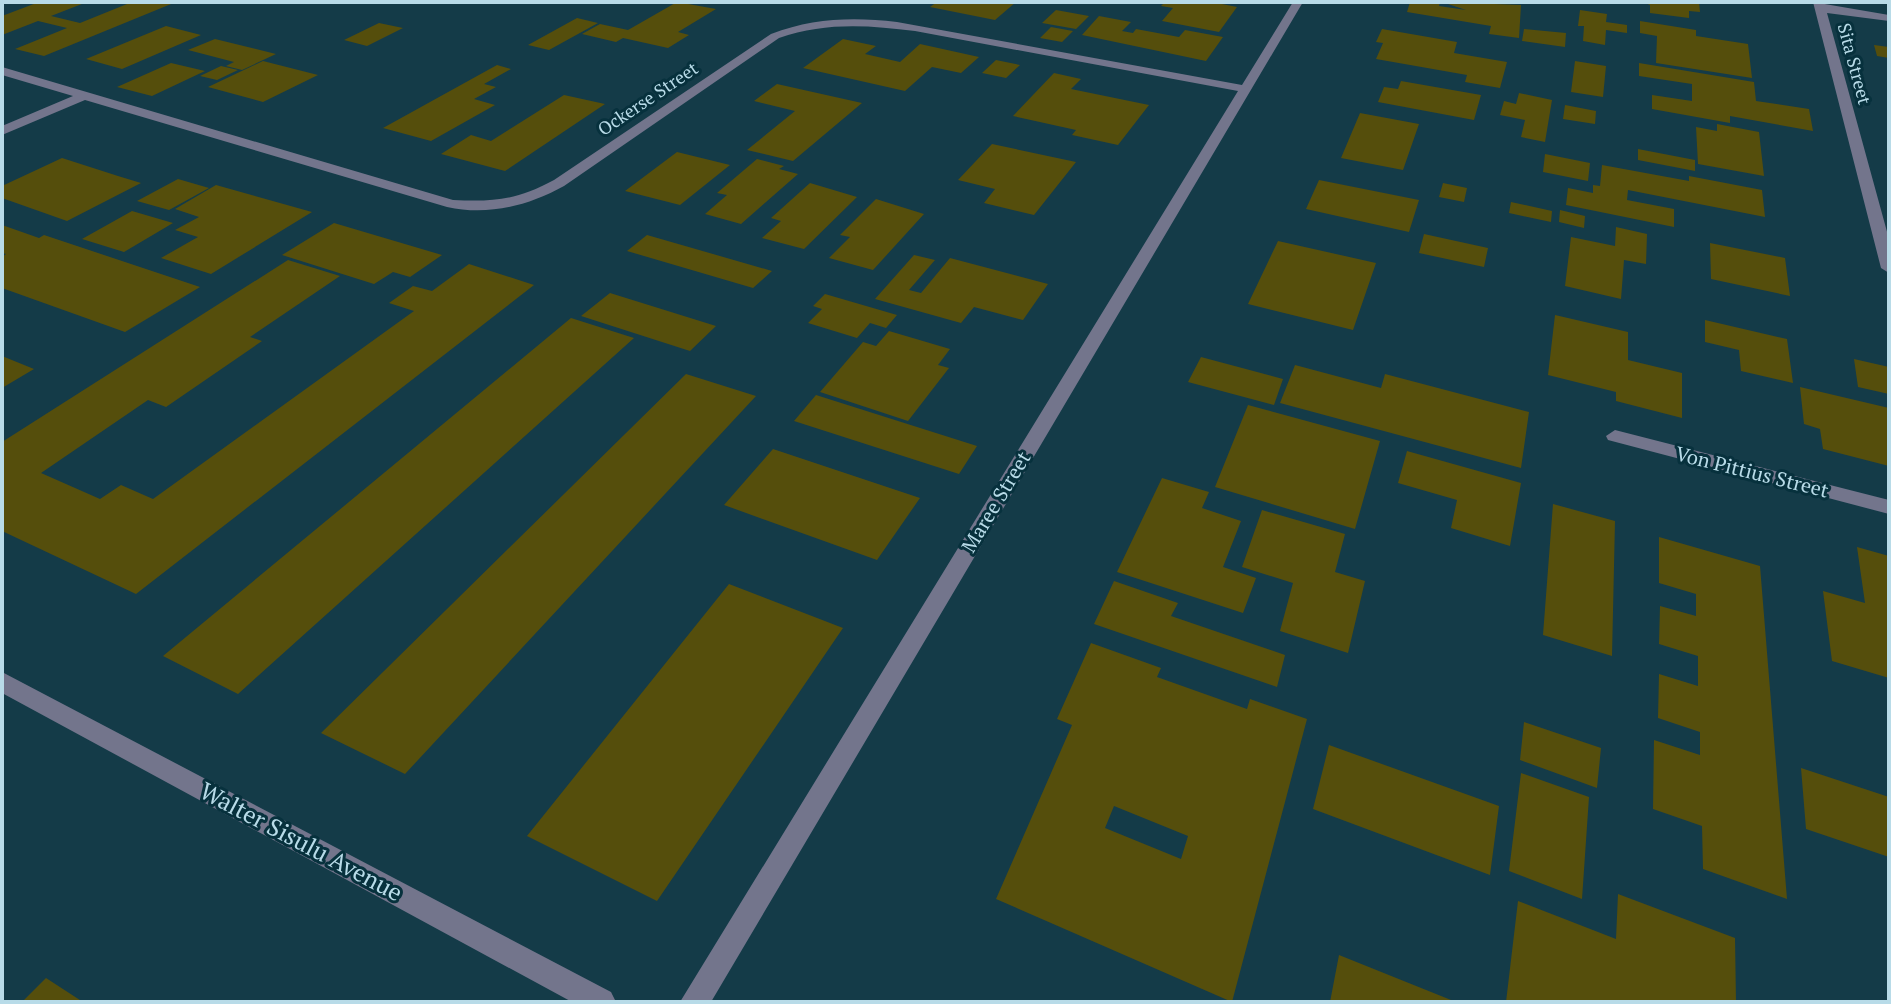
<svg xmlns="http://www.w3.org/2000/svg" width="1891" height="1004" viewBox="0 0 1891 1004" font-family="'PT Serif',serif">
  <rect width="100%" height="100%" fill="#143b48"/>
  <!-- building -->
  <path fill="#554e0c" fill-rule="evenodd" d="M39,2H87L51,16L80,23L132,2H176L44,56L15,49L67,28L38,21L2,35V16Z
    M677,2L716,9L678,32L689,35L668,48L623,38L616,42L582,34L600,24L628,30Z
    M937,2H1016L995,20L930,7Z
    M1165,2H1224L1222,4L1237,7L1219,32L1162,21L1173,8L1161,6Z
    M1410,2H1440L1439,6L1466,10L1442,2L1521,5L1519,38L1489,34L1491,26L1407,12Z
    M1643,2H1699L1700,12L1689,11V18L1650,13V5Z
    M1056,10L1089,16L1076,29L1042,23Z
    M1580,10L1607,14L1606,22L1627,25V33L1606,30L1605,45L1583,41L1584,26H1578Z
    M1099,16L1131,22L1122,31L1133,33L1136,29L1179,37L1185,30L1223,37L1206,61L1082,35Z
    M577,18L598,23L549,50L528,45Z
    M1640,21L1696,30V36L1748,44L1752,78L1656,63L1657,36L1640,33Z
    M379,23L403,28L367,46L344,40Z
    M166,26L201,35L122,69L86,59Z
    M1051,27L1073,31L1062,42L1040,38Z
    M1382,29L1457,42L1454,53L1507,62L1500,88L1465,82L1467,75L1376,59L1383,43L1376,42Z
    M1524,29L1566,33L1565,47L1522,41Z
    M215,39L276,54L242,70L226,66L234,62L188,50Z
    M843,39L876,46L865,54L900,62L920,44L979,57L961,73L932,67L905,91L803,68Z
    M1874,45L1889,47V58L1877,56Z
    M996,60L1020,65L1006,78L982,73Z
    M263,61L318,75L263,102L208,87Z
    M1575,61L1606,66L1603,97L1571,92Z
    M171,63L205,71L152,96L117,87Z
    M1639,63L1754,82L1756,101L1809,109L1813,131L1730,116V123L1652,109V95L1692,101V84L1639,76Z
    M497,65L511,69L484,84L496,87L474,99L495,105L431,141L383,128Z
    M221,66L238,70L217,80L200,76Z
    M1054,73L1081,79L1071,89L1149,105L1118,145L1072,135L1076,130L1013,116Z
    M1401,81L1481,95L1474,120L1378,102L1384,87L1398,89Z
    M777,84L862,103L793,161L747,150L795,111L754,101Z
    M1519,93L1552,100L1545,142L1521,137L1525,120L1500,115L1504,101L1516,104Z
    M564,95L605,104L505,171L441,154L471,135L491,141Z
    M1565,105L1596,111L1595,124L1563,119Z
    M1360,113L1419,124L1403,170L1341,158Z
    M1717,124L1759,132L1764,176L1698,164L1696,127L1717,131Z
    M992,144L1076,162L1034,215L984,203L995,189L958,180Z
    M1638,149L1695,160V171L1638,160Z
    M677,152L730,165L680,205L625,191Z
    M1545,154L1590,163L1588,181L1543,172Z
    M62,158L118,176L141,183L67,221L2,198V186Z
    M757,159L784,166L779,169L798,174L741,224L705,214L727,195L717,193Z
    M1602,165L1689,181V176L1762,190L1765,217L1628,190L1627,200L1674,209V227L1566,205L1568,188L1593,193V185L1600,186Z
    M178,179L209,188L169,210L137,201Z
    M1319,180L1419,200L1409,232L1306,209Z
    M810,183L857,197L804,249L762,238L781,221L771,218Z
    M1443,183L1467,188L1464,202L1439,197Z
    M216,185L312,212L211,274L161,258L198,237L175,230L199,217L175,209Z
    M876,199L924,214L873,270L829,258L850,237L840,235Z
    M1511,202L1552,211L1551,222L1509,213Z
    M1560,210L1585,216L1584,228L1559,222Z
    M132,211L173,223L124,252L82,239Z
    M334,223L442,255L410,277L393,272L374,284L282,255Z
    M2,225L39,238L44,235L200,287L125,332L2,288V257L6,254L2,253Z
    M1616,227L1647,234L1646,264L1624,260L1621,299L1565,286L1571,237L1615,246Z
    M1424,234L1488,248L1484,267L1419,253Z
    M647,235L772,271L753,288L627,251Z
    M1278,241L1376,263L1353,330L1248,304Z
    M1710,243L1785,258L1790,296L1711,279Z
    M914,255L935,260L909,290L921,293L950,258L1048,284L1023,320L974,307L961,323L875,299Z
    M288,260L340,276L250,337L262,341L166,407L148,400L41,473L100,499L121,485L153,499L414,311L389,303L413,286L432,291L469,264L534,285L136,594L2,531V442Z
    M610,293L716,326L690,351L581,316Z
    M825,294L897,315L886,328L870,323L857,338L808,323L822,309L813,306Z
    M1555,315L1628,332V360L1682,373V418L1616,401V392L1548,375Z
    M571,318L634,338L238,694L163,656Z
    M1705,320L1787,339L1793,383L1741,371L1739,350L1705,342Z
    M889,331L950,349L938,365L949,368L908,421L820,392L863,342L876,346Z
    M2,356L34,369L2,388Z
    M1201,357L1283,379L1274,405L1188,382Z
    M1854,359L1889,367V394L1858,387Z
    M1295,365L1381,388L1385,374L1529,412L1521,468L1280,403Z
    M686,374L756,396L405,774L321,733Z
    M1800,387L1889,408V466L1823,449L1820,429L1804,424Z
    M816,395L977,446L959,474L794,421Z
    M1248,405L1380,441L1355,529L1215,487Z
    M773,449L920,498L877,560L724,505Z
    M1407,451L1521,483L1510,546L1451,528L1457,500L1398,483Z
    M1162,478L1209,492L1202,508L1241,521L1223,567L1256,578L1243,613L1117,572Z
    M1553,504L1615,521L1612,656L1543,635Z
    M1262,510L1345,534L1335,572L1365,581L1348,653L1280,631L1293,583L1242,567Z
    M1659,537L1760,566L1787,899L1703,869L1702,826L1653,809L1654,740L1700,755V732L1658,718L1659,674L1698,686V656L1659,644L1660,606L1696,616V594L1659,583Z
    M1857,547L1889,556V678L1832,661L1823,591L1865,603Z
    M1114,581L1178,603L1171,616L1285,655L1277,687L1094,624Z
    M729,584L843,628L657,901L527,836Z
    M1091,643L1161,668L1157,677L1247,709L1250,699L1307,719L1232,1002L996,899L1072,725L1057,719ZM1114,806L1188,836L1181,859L1105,828Z
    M1524,722L1601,748L1597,788L1520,760Z
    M1329,745L1499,806L1490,875L1313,809Z
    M1801,768L1889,797V857L1806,829Z
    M1521,773L1589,797L1582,899L1509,871Z
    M1618,894L1735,938L1736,1002H1506L1518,901L1616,939Z
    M1339,955L1456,1002H1330Z
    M46,978L83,1002H22Z"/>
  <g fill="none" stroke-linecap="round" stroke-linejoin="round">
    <!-- minor -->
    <path fill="#73758c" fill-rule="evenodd" d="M1293,2H1303L711,1002H680L1238,91L915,31C868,25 824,22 779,38L564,186C528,206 488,216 447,207L85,100L2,135V126L73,96L2,75V67L453,200C494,202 517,200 554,180L771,34C813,18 853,17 897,22L1242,85Z
      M1813,2L1889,15V21L1827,13L1889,239V273L1881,268Z
      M1615,430L1889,500V514L1608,440L1606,436Z
      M2,672L611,992L616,1002H572L2,693Z"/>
  </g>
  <g text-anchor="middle" stroke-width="6" stroke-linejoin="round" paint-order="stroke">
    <!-- far-street labels -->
    <g font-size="18" fill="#b8dbe8" stroke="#07313d">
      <text transform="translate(1854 64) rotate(75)" y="6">Sita Street</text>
      <text transform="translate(648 99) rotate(-34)" y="6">Ockerse Street</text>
    </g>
    <!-- street labels -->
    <g font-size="20" fill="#b8dbe8" stroke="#07313d">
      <text transform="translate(1752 472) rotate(14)" y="7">Von Pittius Street</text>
      <text transform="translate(996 502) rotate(-59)" y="7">Maree Street</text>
    </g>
    <!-- near-street labels -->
    <g font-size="24" fill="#b8dbe8" stroke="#07313d">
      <text transform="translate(301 842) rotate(28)" y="8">Walter Sisulu Avenue</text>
    </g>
  </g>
  <!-- border -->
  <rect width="1891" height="1004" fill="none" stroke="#b8dbe8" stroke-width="8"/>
</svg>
